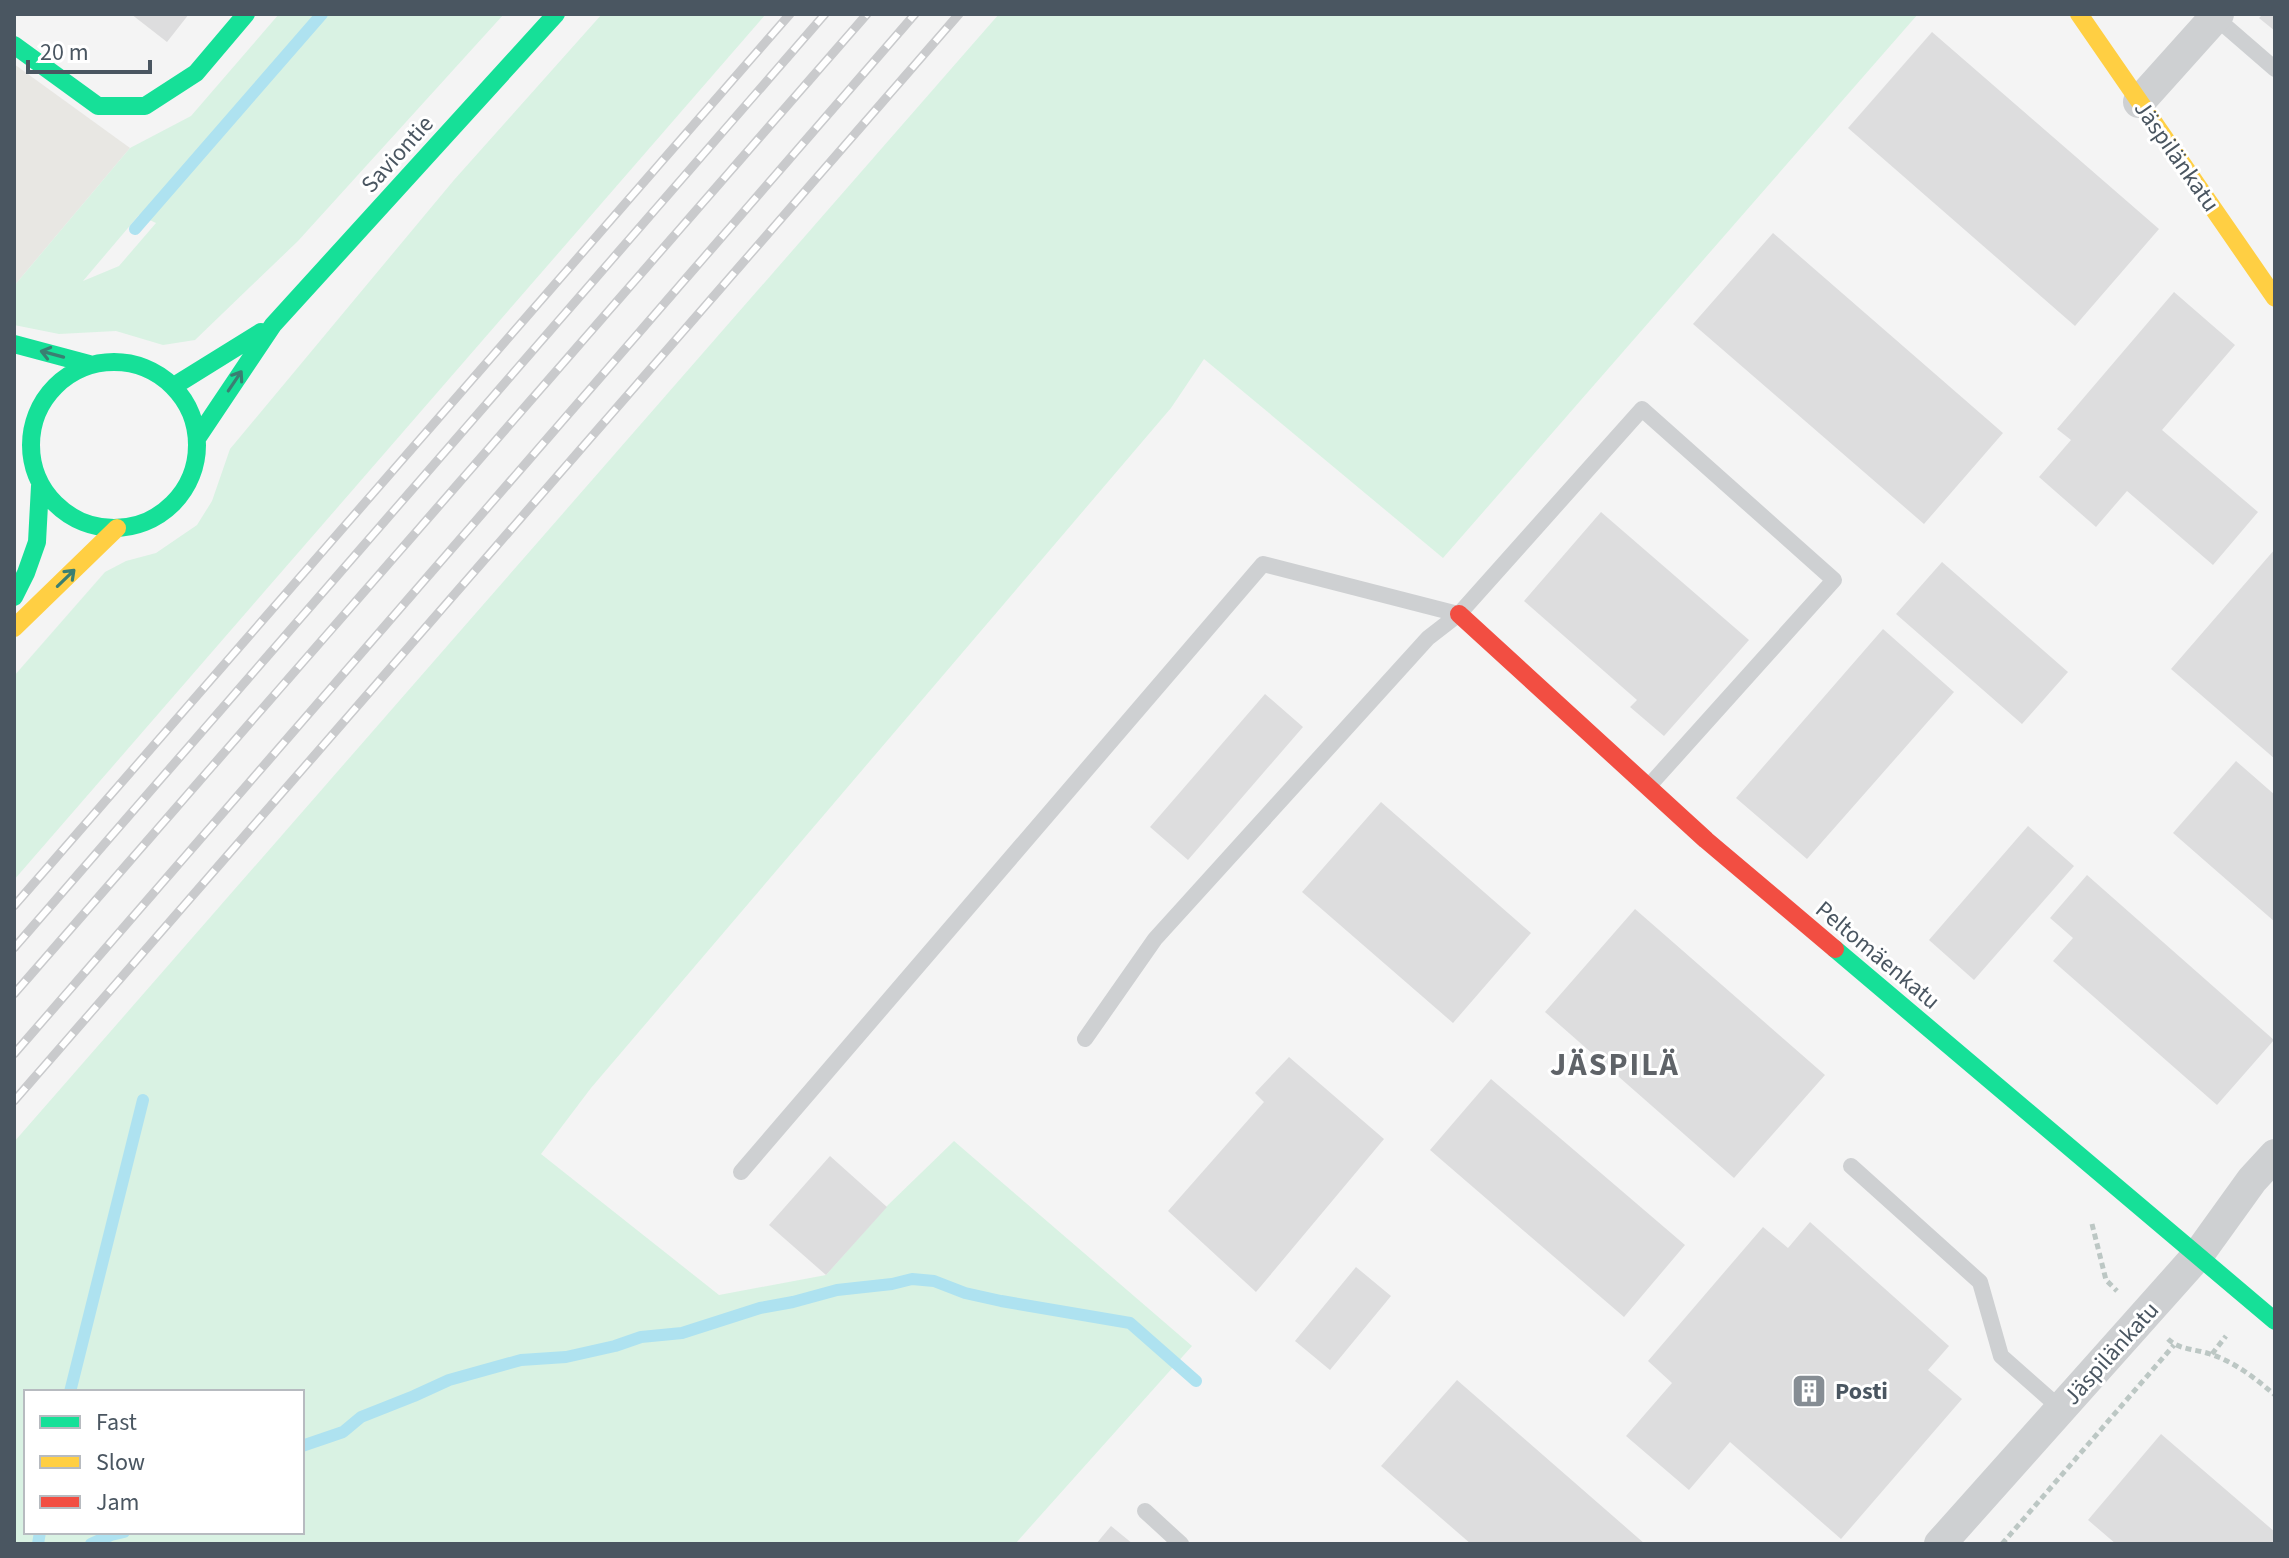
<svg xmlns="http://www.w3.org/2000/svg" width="2289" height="1558" viewBox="0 0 2289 1558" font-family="'Source Sans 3',sans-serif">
  <rect width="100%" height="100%" fill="#f4f4f4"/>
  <!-- commercial -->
  <path fill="#e8e7e3" d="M14,64L130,148L14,286Z"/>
  <!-- green -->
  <path fill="#d9f2e3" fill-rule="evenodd" d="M279,14H504L298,241L195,340L163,345L116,331L59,334L14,325V286L130,148L191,116ZM139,215L156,223L119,266L83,281Z
    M602,14H766L14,880V676L105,572L126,561L156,553L197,525L212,501L230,449L454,180Z
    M999,14H1918L1443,558L1204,359L1171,408L591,1088L541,1154L719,1295L826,1275L887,1206L954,1141L1192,1346L1015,1544H14V1142ZM26,1392H302V1532H26Z"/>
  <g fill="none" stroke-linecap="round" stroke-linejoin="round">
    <!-- stream -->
    <path stroke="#aee2f0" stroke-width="12" d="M135,229L322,14
      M70,1392L143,1100
      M302,1446L343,1432L361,1417L414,1396L449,1380L521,1360L566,1357L615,1346L641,1337L682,1333L760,1308L793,1302L837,1290L892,1284L912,1279L934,1281L965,1293L1001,1301L1130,1323L1196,1381
      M38,1544L40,1532
      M91,1544L111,1535L124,1532"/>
  </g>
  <!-- building -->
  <path fill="#ddddde" d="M131,14H189L167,42Z
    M2263,14H2275V31L2259,18Z
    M1932,32L2159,229L2075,326L1848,128Z
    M1773,233L2003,433L1924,524L1693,324Z
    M2174,292L2235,345L2162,430L2258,512L2213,565L2127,491L2096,527L2039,477L2071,440L2057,429Z
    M1601,512L1749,640L1664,736L1630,707L1637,700L1524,601Z
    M2275,549V759L2171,669Z
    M1942,562L2068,672L2022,724L1896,614Z
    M1883,629L1954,692L1807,859L1736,798Z
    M1265,694L1303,727L1188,860L1150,827Z
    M2236,761L2275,795V922L2173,833Z
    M1381,802L1531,933L1453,1023L1302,892Z
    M2028,826L2074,866L1974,980L1929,940Z
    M2087,875L2274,1040L2217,1105L2053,961L2073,938L2050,918Z
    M1635,909L1825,1075L1734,1178L1545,1012Z
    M1289,1057L1384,1139L1256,1292L1168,1211L1264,1102L1255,1093Z
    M1491,1079L1685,1245L1624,1317L1430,1150Z
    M830,1156L887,1207L826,1275L769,1225Z
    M1810,1222L1949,1346L1928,1370L1962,1399L1841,1539L1730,1442L1689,1490L1626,1436L1672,1383L1648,1361L1763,1227L1788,1248Z
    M1356,1267L1391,1296L1330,1370L1295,1341Z
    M1457,1380L1645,1544H1471L1381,1466Z
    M2161,1434L2275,1532V1544H2116L2088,1520Z
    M1111,1526L1133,1544H1096Z"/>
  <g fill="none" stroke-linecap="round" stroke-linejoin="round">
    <!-- path -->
    <path stroke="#bcc7c4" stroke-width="5" stroke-dasharray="6 4" stroke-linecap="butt" d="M2092,1224L2106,1280L2117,1291
      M2168,1339C2179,1350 2196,1349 2210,1354C2235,1362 2256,1379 2275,1395
      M2212,1354L2226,1336
      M2002,1544L2174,1345"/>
    <!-- lane -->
    <path stroke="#ced0d2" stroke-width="16" d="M2215,17L2275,69
      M1085,1039L1155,939L1428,638L1459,614L1642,409L1834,580L1648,787
      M1851,1166L1980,1282L2001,1356L2061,1409
      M741,1172L1263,564L1458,614
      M1145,1511L1181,1544"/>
    <!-- street -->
    <path stroke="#ced0d2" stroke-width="32" d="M2139,102L2218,14
      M1940,1544L2198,1255L2252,1180L2275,1155"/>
    <!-- fast -->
    <path stroke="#16e098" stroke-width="18" d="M14,45L98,106H145L196,73L246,14
      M14,344L89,364
      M31 445a83 83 0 1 1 166 0a83 83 0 1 1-166 0Z
      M174,386L261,332
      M198,437L273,325L556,14
      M14,597L26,573L37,542L40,486
      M1835,949L2275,1321"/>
    <!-- slow -->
    <path stroke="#ffcf43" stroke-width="18" d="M2079,14L2275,298
      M14,628L117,528"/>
    <!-- jam -->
    <path stroke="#f24e42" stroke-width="18" d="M1459,614L1706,840L1835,949"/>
    <!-- rail casing -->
    <g stroke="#c9cacc" stroke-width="9">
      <path id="rail" d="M14,906L790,14
        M14,948L825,14
        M14,994L867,14
        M14,1054L915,14
        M14,1101L959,14"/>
    </g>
    <!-- rail -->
    <use href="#rail" stroke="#fff" stroke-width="6" stroke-dasharray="18" stroke-linecap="butt"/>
  </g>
  <!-- one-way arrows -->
  <defs><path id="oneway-shaft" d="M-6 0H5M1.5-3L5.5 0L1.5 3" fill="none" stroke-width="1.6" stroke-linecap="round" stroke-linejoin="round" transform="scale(2)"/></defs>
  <g stroke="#3a7f72">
    <use href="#oneway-shaft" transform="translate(52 354) rotate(-165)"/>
    <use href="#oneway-shaft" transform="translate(235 381) rotate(-56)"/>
    <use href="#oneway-shaft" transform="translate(66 578) rotate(-44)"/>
  </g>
  <!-- icons -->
  <defs>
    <g id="building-square" transform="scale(1.8)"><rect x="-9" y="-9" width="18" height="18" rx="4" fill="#868d94" stroke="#fff"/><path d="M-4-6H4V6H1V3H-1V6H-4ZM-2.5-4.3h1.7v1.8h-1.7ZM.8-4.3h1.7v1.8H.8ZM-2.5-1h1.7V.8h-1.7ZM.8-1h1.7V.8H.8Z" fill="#fff"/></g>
  </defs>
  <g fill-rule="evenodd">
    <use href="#building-square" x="1809" y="1391"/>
  </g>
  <g text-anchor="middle" stroke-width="6" stroke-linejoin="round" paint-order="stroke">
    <!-- street labels -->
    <g font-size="24" fill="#4a5661" stroke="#fff">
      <text transform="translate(397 154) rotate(-48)" y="8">Saviontie</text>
      <text transform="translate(2177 156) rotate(55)" y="8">Jäspilänkatu</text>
      <text transform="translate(1878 955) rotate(40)" y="8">Peltomäenkatu</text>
      <text transform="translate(2111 1353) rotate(-48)" y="8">Jäspilänkatu</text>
    </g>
    <!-- poi labels -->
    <g font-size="24" font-weight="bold" fill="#4a5661" stroke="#fff" text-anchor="start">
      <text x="1835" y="1399">Posti</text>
    </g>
    <!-- district labels -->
    <g font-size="32" font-weight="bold" letter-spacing="2" fill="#5f6368" stroke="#fff">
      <text x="1615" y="1075">JÄSPILÄ</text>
    </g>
  </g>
  <!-- border -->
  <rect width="2289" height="1558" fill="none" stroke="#4a5661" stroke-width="32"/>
  <!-- legend -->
  <rect x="24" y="1390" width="280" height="144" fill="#ffffff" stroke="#b7bbc0" stroke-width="2"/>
  <rect x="40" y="1416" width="40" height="12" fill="#16e098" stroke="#b7bbc0" stroke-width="2"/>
  <text x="96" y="1430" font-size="24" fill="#4a5661">Fast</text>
  <rect x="40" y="1456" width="40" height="12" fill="#ffcf43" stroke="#b7bbc0" stroke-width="2"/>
  <text x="96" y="1470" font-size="24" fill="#4a5661">Slow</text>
  <rect x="40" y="1496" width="40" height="12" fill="#f24e42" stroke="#b7bbc0" stroke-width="2"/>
  <text x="96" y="1510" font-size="24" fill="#4a5661">Jam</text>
  <!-- scale -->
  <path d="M28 60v12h122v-12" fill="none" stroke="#4a5661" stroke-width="4"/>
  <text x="40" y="60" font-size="24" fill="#4a5661" stroke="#ffffff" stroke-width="6" paint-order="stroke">20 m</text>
</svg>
